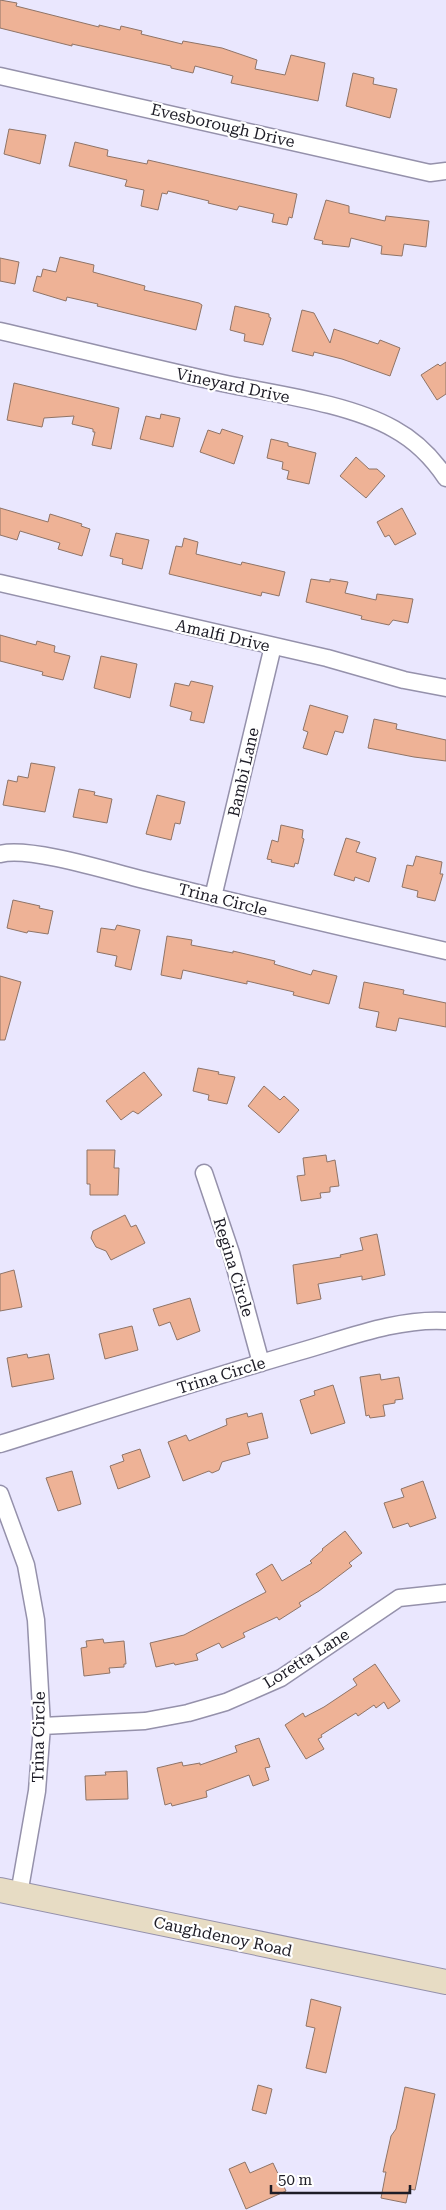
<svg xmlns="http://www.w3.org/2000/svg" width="446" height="2210" viewBox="0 0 446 2210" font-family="'Roboto Serif',serif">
  <rect width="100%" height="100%" fill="#eae7fe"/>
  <!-- building -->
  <path fill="#eeb296" stroke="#8f7467" d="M0,0L17,3L16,6L99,27V25L120,30L121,26L142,31L141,34L182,44L183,41L222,48L257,60L255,69L285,75L291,55L325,63L318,101L231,83L233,76L195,66L193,73L171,68V66L72,44V46L0,28Z
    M353,73L374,78L373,84L397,89L390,118L346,106Z
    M9,129L46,135L40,164L4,154Z
    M75,142L108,150L107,156L147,164L148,160L297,194L292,218L289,217L287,225L272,222L274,214L239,206L237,210L208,203L209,201L168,191L167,194L162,193L158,210L141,206L144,190L125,186L127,180L69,166Z
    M326,200L349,206V213L385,221L386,216L429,221L426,247L404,244L402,256L381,254L382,246L351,238L349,247L322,244L323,241L314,239Z
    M60,257L94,265L93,272L145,286L144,290L199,303L202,305L196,330L97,306L98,304L67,297L66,301L33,291L37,276L41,277L43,269L56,272Z
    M0,258L19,262L15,284L0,281Z
    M235,306L269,314V317L271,318L263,345L244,341L245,334L230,330Z
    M302,310L314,313L330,343L334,329L378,344L380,340L400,348L390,376L342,359L314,352L313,356L292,351Z
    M446,362V394L437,400L421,375L438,364L440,366Z
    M14,383L119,408L111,449L92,445L95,432H93V429L72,424L74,416L44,418L42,427L7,420Z
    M161,414L180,418L173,447L140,439L146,416L160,419Z
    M222,429L243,436L234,464L200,452L208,430L220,434Z
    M271,439L288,443V446L316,453L309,484L287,479L289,471L282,469L283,462L267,458Z
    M356,457L369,469H377L385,476L366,498L340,476Z
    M0,508L48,522L50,514L82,524L81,526L90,529L82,556L58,549L60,543L20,531L17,540L0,535Z
    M402,508L416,534L395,545L389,535L385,537L377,522Z
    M116,533L149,540L142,569L122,564L123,559L110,556Z
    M184,538L198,542L196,554L241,565L242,562L285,572L279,596L262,592L261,596L169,574L176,546L182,547Z
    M311,579L330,582V579L348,582L345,593L376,600L377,594L413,599L408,623L393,620L389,625L361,619L362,616L306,602Z
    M0,635L36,645L37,641L55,646L54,652L70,656L63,680L42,675L43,672L0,661Z
    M101,656L137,664L130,698L94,688Z
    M191,681L213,686L204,723L190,720L192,712L170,706L175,683L189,686Z
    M310,705L348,716L343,733L335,731L327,755L303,748L308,732L303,730Z
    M374,719L397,724L396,729L446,740V761L414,757L368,748Z
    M31,763L55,767L45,812L3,805L8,780L17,782L18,776L28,778Z
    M79,789L95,792L94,795L112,799L107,823L73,817Z
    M157,795L185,802L180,824L175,823L171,840L146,834Z
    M281,825L303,830L302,838L304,839L298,864L295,863L294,867L271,862L272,860L267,859L272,840L278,842Z
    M346,838L360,842L356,852L376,858L369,882L355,877L354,881L334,875Z
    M416,856L442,862L440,874H443L435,901L417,897L418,891L402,887L407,865L413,866Z
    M13,900L40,906L39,908L53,911L48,934L28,931L27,933L7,928Z
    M117,925L140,930L131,970L115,966L117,956L97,952L101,928L115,930Z
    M167,936L192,940L191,945L233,953V951L275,961L274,964L311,975L313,970L337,976L329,1004L293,995L294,992L247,981V984L183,970L181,979L161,975Z
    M0,976L21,982L5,1040H0Z
    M364,982L404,990L403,994L446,1003V1027L399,1018L396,1031L376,1027L379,1012L359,1008Z
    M198,1068L219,1072L218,1074L235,1077L227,1104L208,1100L209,1095L193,1091Z
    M144,1072L162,1095L138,1114L133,1111L121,1120L106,1101Z
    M264,1086L280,1100L284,1096L299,1110L279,1133L248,1106Z
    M87,1150H115L114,1168H119L118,1195H90V1184H87Z
    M326,1155L327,1162L335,1160L339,1186L330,1187V1192L320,1193L321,1198L301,1201L297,1176L305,1175L303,1158Z
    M125,1215L131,1227L136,1225L145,1243L111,1260L106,1251L96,1247L91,1238L93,1231Z
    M377,1234L385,1275L362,1280V1276L318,1284L321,1299L297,1304L293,1265L341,1257L340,1255L363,1250L360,1238Z
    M14,1270L22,1307L0,1311V1274Z
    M190,1298L200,1331L177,1340L170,1322L159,1326L153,1309Z
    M132,1326L138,1350L105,1359L99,1334Z
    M27,1354L28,1358L49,1354L54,1379L12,1387L7,1358Z
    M380,1374L381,1380L399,1377L403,1399L395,1400V1403L383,1405L385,1416L370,1418L369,1415L366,1416L360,1377Z
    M333,1385L345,1423L311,1434L300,1400L315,1395L314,1391Z
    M247,1413L248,1417L262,1413L268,1438L247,1443L250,1454L222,1462L219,1470L212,1473L209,1471L183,1481L168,1442L186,1435L189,1441L227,1425L226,1419Z
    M140,1449L150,1477L118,1489L110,1466L124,1461L122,1455Z
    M72,1471L81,1504L58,1511L46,1478Z
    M423,1481L436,1518L410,1527L408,1523L393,1528L384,1503L404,1497L401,1489Z
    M345,1531L362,1553L349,1563L352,1566L319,1591L299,1603L301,1606L279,1620L277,1617L243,1633L245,1637L222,1648L219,1643L196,1654L198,1660L175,1665L174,1663L156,1667L150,1643L184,1635L266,1592L256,1574L272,1564L282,1581L312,1563L310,1561L323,1550L322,1549Z
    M103,1639L104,1643L124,1641L126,1664H124V1667L109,1668L110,1673L84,1676L81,1648L87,1647L86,1641Z
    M375,1664L400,1701L388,1709L384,1702L376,1708L374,1705L358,1716L356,1713L321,1735L322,1737L318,1739L324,1749L306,1759L285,1725L303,1713L305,1717L324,1707L357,1685L353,1679Z
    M259,1738L270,1767L265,1768L269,1780L253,1786L249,1775L206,1791L207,1797L172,1806L171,1803L165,1805L157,1768L182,1762L183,1766L200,1763V1765L237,1752L235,1746Z
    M127,1771L128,1799L86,1800L85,1776L106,1775L105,1772Z
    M311,1999L341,2007L326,2073L306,2068L315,2028L306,2026Z
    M258,2085L272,2089L266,2114L252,2110Z
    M405,2087L435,2094L415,2190L409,2189L406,2203L381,2198L386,2172H383L391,2136L396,2129Z
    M245,2162L250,2173L273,2163L286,2191L246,2209L229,2169Z"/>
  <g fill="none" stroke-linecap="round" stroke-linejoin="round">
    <!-- street casing -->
    <g stroke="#9591ab" stroke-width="19">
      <path id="street" d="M0,76L430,173L446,171
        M0,331C74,348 148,367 222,383C274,394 348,403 394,429C416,441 432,457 446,478
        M0,583L327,658L404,680L446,688
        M0,854C28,846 109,871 140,879C242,904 344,928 446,951
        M213,897L273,646
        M204,1173L231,1253L261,1363
        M0,1444C99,1413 198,1381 298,1352C345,1339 396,1318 446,1321
        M0,1494L26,1565L36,1620L42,1726L37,1791L19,1894
        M42,1726L145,1721L188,1713L226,1702L281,1678L399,1598L446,1593"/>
    </g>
    <!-- secondary casing -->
    <g stroke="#9591ab" stroke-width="26">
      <path id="secondary" d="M0,1890L446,1982"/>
    </g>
    <!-- street -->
    <use href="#street" stroke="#fff" stroke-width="16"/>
    <!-- secondary -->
    <use href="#secondary" stroke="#e7dcc4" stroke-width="24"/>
  </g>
  <g text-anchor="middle" stroke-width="4.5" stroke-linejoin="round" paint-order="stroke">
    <!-- street labels -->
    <g font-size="16" fill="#1d1c26" stroke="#fff">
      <text transform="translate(223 125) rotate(13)" y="6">Evesborough Drive</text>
      <text transform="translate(233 385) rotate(12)" y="6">Vineyard Drive</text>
      <text transform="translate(223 635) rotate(13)" y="6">Amalfi Drive</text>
      <text transform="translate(243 772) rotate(-77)" y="6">Bambi Lane</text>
      <text transform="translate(223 899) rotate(14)" y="6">Trina Circle</text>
      <text transform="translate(234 1267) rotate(73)" y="6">Regina Circle</text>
      <text transform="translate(221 1375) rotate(-17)" y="6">Trina Circle</text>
      <text transform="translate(306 1658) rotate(-32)" y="6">Loretta Lane</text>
      <text transform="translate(38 1737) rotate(-89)" y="6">Trina Circle</text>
      <text transform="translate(223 1936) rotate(12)" y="6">Caughdenoy Road</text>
    </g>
  </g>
  <!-- scale -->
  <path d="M271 2185v8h139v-8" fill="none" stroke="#1d1c26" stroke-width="2.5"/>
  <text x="278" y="2185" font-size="15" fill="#1d1c26" stroke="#ffffff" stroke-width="4" paint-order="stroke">50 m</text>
</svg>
